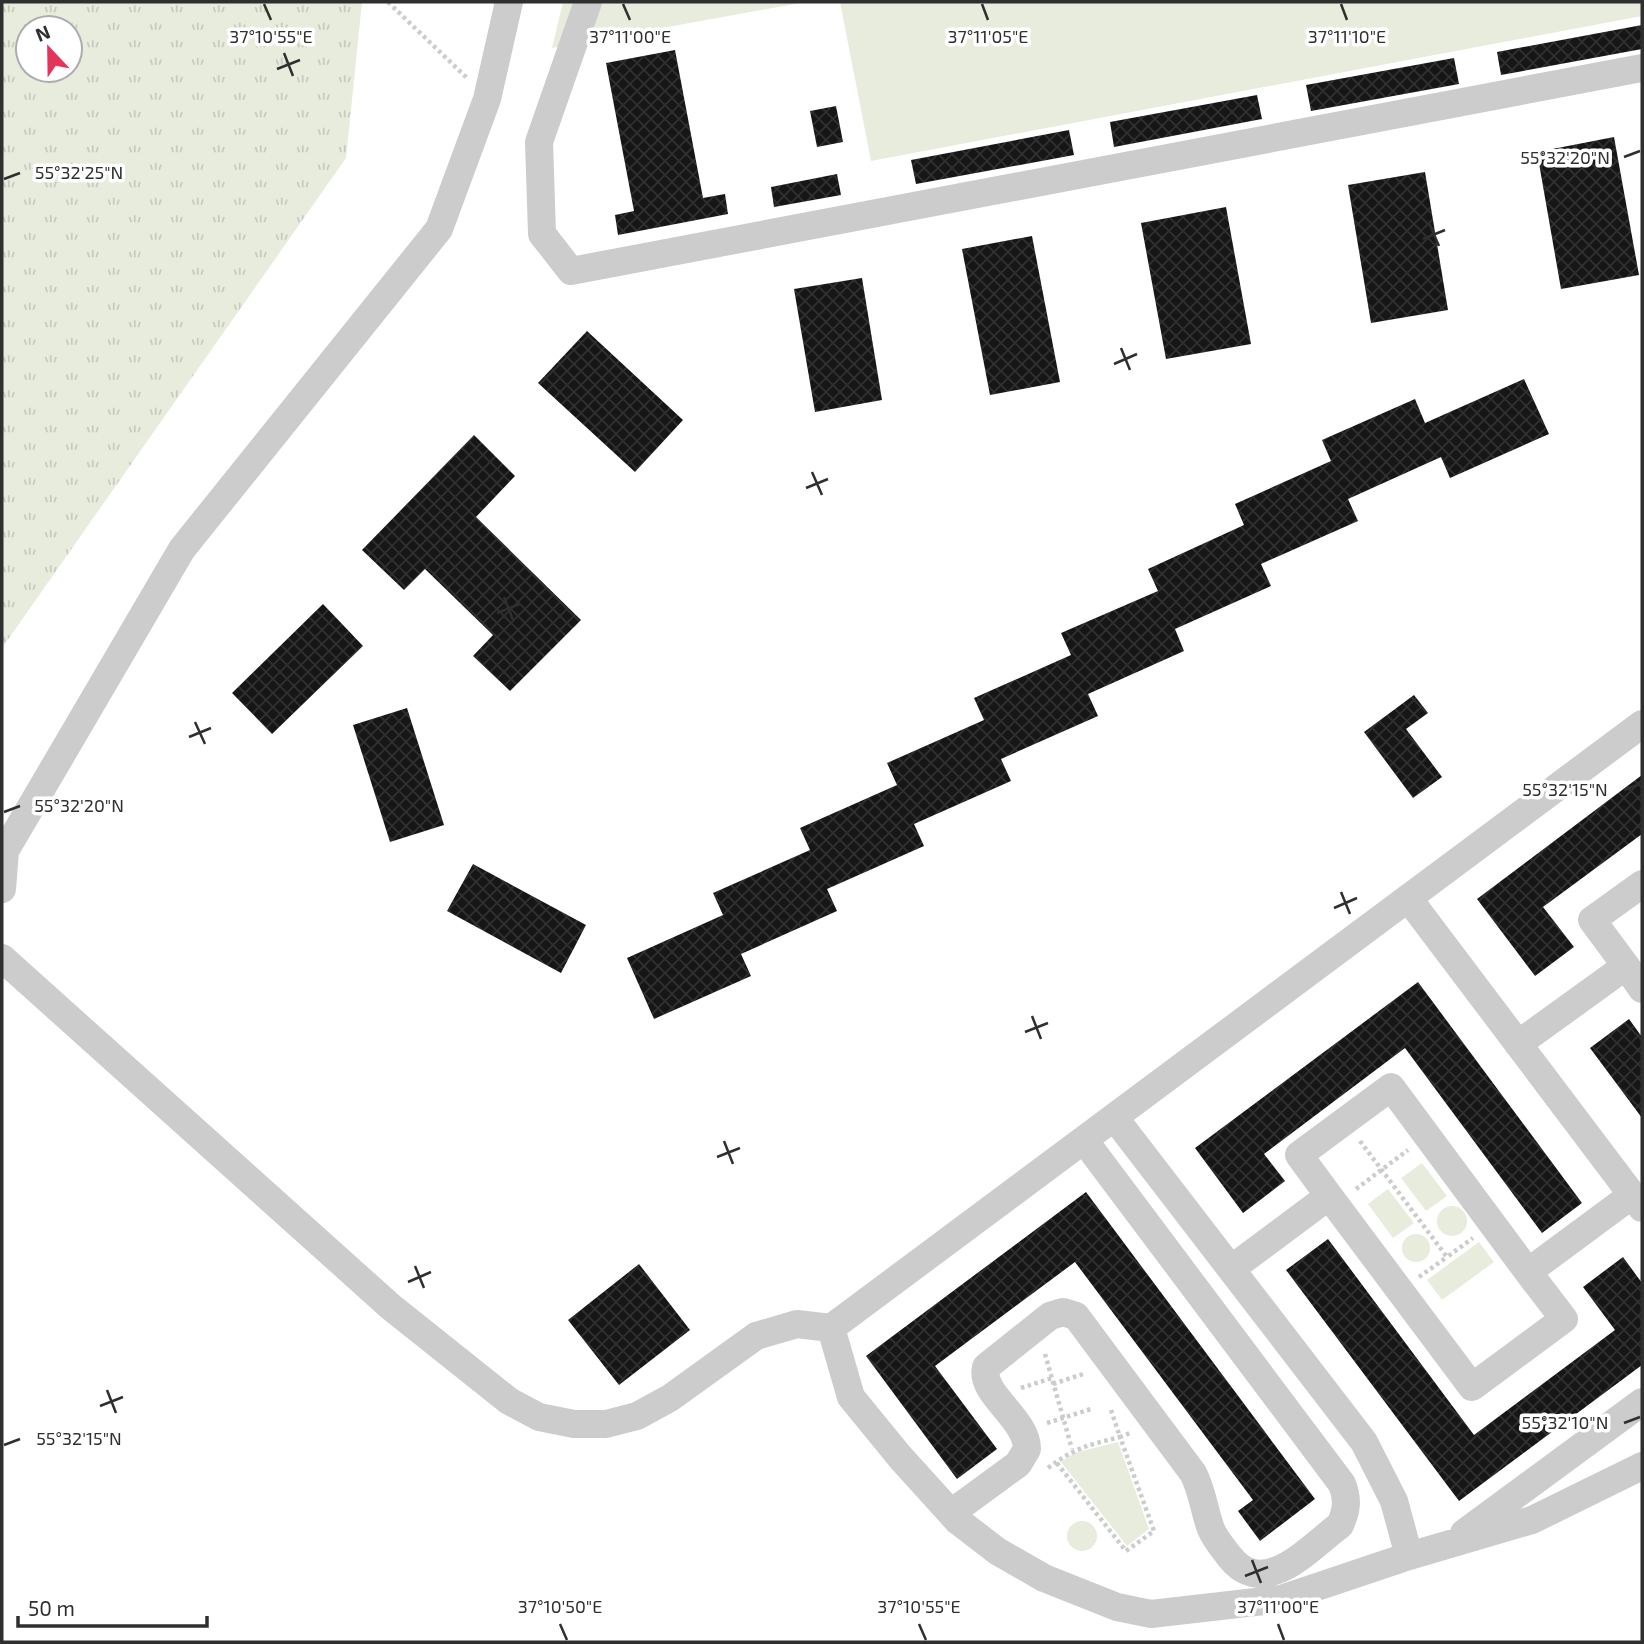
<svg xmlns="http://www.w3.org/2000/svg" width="1644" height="1644" viewBox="0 0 1644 1644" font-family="'Exo 2',sans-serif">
  <defs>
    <pattern id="grass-tufts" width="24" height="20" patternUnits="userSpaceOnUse" patternTransform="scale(1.75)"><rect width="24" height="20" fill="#e7ecdd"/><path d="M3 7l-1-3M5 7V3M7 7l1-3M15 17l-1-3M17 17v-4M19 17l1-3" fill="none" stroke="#c6cbbe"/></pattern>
    <pattern id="building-cross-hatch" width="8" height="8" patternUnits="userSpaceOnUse" patternTransform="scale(1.75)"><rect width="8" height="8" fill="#161616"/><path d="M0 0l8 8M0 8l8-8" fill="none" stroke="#303030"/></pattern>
  </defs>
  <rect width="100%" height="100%" fill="#fff"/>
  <!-- grass -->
  <path fill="url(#grass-tufts)" fill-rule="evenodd" d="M2,2H362L346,158L2,648ZM28,28H70V70H28Z"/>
  <!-- park -->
  <path fill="#e7ecdd" d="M563,2H806L552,48Z
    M840,2H1642V16L871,161Z
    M1422,1163L1447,1196L1426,1211L1401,1178Z
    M1388,1189L1414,1223L1393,1238L1368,1204Z
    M1437 1221a15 15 0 1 1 30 0a15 15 0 1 1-30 0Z
    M1402 1248a14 14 0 1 1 28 0a14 14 0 1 1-28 0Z
    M1479,1242L1494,1262L1442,1300L1427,1280Z
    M1118,1442L1149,1529L1127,1546L1061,1462L1074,1453Z
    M1067 1536a15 15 0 1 1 30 0a15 15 0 1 1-30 0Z"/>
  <!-- building -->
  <path fill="url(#building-cross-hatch)" d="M1642,25V49L1501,75L1497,52Z
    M675,50L703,198L725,194L728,214L618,235L615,215L634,211L606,63Z
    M1454,58L1459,84L1311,111L1306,85Z
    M1257,95L1262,119L1114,147L1110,122Z
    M836,106L843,142L817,147L810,111Z
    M1069,130L1074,155L916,184L911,160Z
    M1614,137L1639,275L1561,289L1537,152Z
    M1425,172L1448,310L1371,323L1348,185Z
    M837,174L841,195L774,207L771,187Z
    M1226,207L1251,344L1166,359L1141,223Z
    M1032,236L1060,382L990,395L962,249Z
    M862,278L882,400L815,412L794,289Z
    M587,331L683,420L635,472L538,383Z
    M1524,379L1549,434L1450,478L1441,457L1348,499L1358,521L1261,564L1271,586L1175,629L1184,651L1088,694L1098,716L1001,759L1011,781L914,824L924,846L827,889L837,911L741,954L751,976L654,1019L627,958L723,915L713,893L810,850L800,828L897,785L887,763L984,720L974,698L1071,655L1061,633L1158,591L1148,569L1244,525L1235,504L1331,461L1322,440L1415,399L1425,423Z
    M474,435L515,476L476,517L581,620L510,691L473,656L493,635L425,569L404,590L362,550Z
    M323,604L363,646L272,734L232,693Z
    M1414,695L1428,713L1406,729L1442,777L1413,798L1364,732Z
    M407,708L444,825L390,842L353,725Z
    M1642,775V834L1543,907L1574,947L1535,976L1477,899Z
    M473,864L586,925L561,973L447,911Z
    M1418,982L1582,1203L1542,1233L1405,1048L1264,1154L1285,1181L1243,1213L1195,1148Z
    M1629,1019L1642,1037V1118L1590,1048Z
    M1086,1192L1315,1499L1260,1541L1238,1511L1253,1500L1075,1262L935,1366L997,1449L957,1479L866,1356Z
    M1328,1239L1474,1435L1615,1330L1583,1287L1623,1257L1642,1283V1365L1459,1501L1286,1270Z
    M639,1264L690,1330L619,1385L568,1320Z"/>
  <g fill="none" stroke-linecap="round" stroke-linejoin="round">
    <!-- path -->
    <path stroke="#ccc" stroke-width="4.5" stroke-dasharray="3.5 3.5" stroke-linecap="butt" d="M388,2L467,78
      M1360,1141L1447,1257L1473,1238
      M1356,1189L1408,1150
      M1419,1277L1447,1257
      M1045,1354L1072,1449
      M1053,1384L1086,1373
      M1021,1388L1052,1378
      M1111,1410L1120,1437L1130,1433
      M1047,1423L1091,1409
      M1048,1468C1074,1448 1088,1445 1120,1437L1154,1531L1126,1551L1056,1462"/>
    <!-- minor -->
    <path stroke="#ccc" stroke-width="28" d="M588,2L539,142L542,234L571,271L1642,68
      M2,889L5,851L182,549L439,229L487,99L509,2
      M1408,898L1642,1208
      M2,958L391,1307L509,1401L539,1417L574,1424H606L637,1416L670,1398L756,1336L797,1324L831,1328L1642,724
      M1626,966L1592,920L1642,884
      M1518,1044L1626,966L1642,989
      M1114,1117L1364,1442L1394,1501L1409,1556
      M1329,1196L1299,1155L1391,1087L1528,1272
      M1231,1269L1329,1196L1472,1387L1564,1319L1528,1272L1632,1195
      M831,1328L851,1397L900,1457L958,1521L997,1551L1044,1578L1117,1607L1151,1614L1281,1599L1409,1556L1532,1520L1642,1466
      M951,1513L1018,1464L1027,1449C1027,1418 979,1394 986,1367L1050,1316L1063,1312L1076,1316L1193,1473C1203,1492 1204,1511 1211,1529C1215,1539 1223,1548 1229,1556C1263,1601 1308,1549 1340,1525C1347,1510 1348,1499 1342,1484L1084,1140
      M1464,1533L1642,1402"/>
  </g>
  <!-- ticks -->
  <path fill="none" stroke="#2f2f2f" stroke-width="2.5" d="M264,4L271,20M623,4L630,20M982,4L988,20M1341,4L1347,20M284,53L293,76M277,69L300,60M1624,157L1640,151M4,179L20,173M1429,223L1439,246M1423,239L1445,230M1121,348L1130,370M1114,364L1137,354M812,472L822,495M806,488L828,479M504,597L513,620M497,613L520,604M195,722L205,744M189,737L211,728M1624,790L1640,784M4,812L20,806M1341,892L1350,914M1334,908L1357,898M1032,1016L1041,1039M1025,1032L1048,1023M724,1141L733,1164M717,1157L740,1148M415,1266L424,1288M408,1282L431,1272M107,1390L116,1413M100,1406L123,1397M1624,1423L1640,1417M4,1445L20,1439M1252,1560L1261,1583M1245,1576L1268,1567M560,1624L567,1640M919,1624L926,1640M1278,1624L1284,1640"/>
  <g font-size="18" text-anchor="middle" fill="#2f2f2f" stroke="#fff" stroke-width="7" stroke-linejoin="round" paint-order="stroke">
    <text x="271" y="43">37°10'55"E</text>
    <text x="630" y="43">37°11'00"E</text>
    <text x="988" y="43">37°11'05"E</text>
    <text x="1347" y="43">37°11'10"E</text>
    <text x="1565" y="164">55°32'20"N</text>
    <text x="79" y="179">55°32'25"N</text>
    <text x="1565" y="796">55°32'15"N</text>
    <text x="79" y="812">55°32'20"N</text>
    <text x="1565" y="1429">55°32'10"N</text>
    <text x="79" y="1445">55°32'15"N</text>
    <text x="560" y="1613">37°10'50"E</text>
    <text x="919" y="1613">37°10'55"E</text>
    <text x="1278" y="1613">37°11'00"E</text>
  </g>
  <!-- border -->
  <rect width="1644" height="1644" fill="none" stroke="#2f2f2f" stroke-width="7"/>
  <!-- north arrow -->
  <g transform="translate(49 49) rotate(338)"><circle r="33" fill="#ffffff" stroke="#acacac" stroke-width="2"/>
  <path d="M0-5L12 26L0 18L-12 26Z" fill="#e43459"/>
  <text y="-10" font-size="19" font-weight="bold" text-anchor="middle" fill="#2f2f2f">N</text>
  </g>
  <!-- scale -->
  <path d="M18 1616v10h189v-10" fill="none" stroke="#2f2f2f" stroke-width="3.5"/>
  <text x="28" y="1616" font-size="21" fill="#2f2f2f" stroke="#ffffff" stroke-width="5" paint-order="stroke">50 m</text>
</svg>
